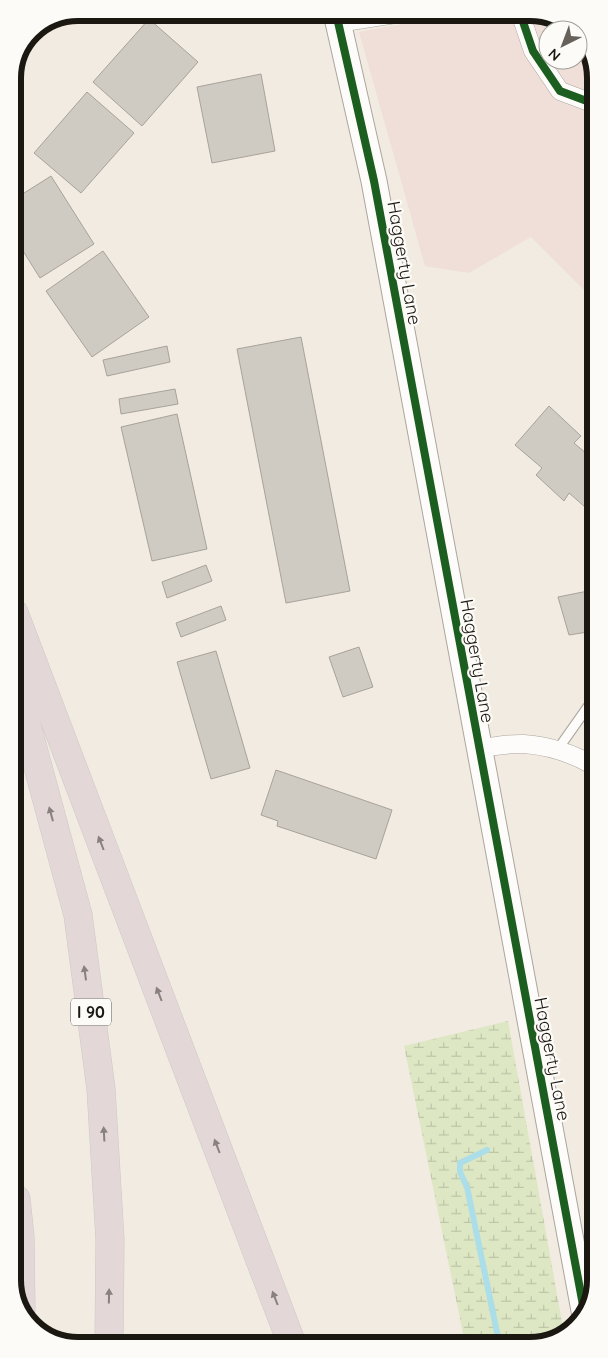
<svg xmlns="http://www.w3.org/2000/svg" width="608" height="1358" viewBox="0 0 608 1358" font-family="Quicksand,sans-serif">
  <defs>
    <pattern id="wetland-marsh" width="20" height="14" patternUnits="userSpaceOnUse" patternTransform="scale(1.25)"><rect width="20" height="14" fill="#dde7c4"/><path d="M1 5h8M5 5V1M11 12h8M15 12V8" fill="none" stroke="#bdc5a7"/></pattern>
  </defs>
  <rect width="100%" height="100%" fill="#f1ebe1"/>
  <!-- commercial -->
  <path fill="#f0dfd8" d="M462,13H535L570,26L573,30H548V60H578V37L592,57L593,299L531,237L469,273L425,266L359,32Z"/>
  <!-- wetland -->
  <path fill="url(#wetland-marsh)" d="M508,1021L564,1333L551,1342L465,1343L404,1046Z"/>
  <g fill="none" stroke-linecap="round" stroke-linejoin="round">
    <!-- stream -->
    <path stroke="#abdee8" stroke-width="6" d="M487,1150L460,1163V1172L467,1187L499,1342"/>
  </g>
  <!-- building -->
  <path fill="#cfcac2" stroke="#a7a29b" d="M149,19L198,62L142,126L93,82Z
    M261,74L275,151L212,163L197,87Z
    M87,92L134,133L81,193L34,153Z
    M51,176L94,244L40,278L13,235V200Z
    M103,251L149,317L92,357L46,291Z
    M301,337L350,591L286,603L237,349Z
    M167,346L170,362L107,376L103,360Z
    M175,389L178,404L121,414L119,399Z
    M549,406L581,436L574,443L593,459V514L569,493L564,501L536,475L542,468L515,445Z
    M177,414L207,549L152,561L121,427Z
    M206,565L212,581L167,598L162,582Z
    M593,590L594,631L569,635L558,597Z
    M221,606L226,620L181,637L176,623Z
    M359,647L373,687L343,697L329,657Z
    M216,651L250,768L211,779L177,662Z
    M276,770L392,810L376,859L277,826L278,821L261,815Z"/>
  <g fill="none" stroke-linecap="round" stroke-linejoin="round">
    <!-- lane casing -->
    <g stroke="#aba69e" stroke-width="11">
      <path id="lane" d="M558,749L594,698"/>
    </g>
    <!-- street casing -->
    <g stroke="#aba69e" stroke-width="19">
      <path id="street" d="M520,13L533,51L560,91L592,103
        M338,23L402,13
        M478,748C493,747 509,743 524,744C550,746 572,753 594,766"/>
    </g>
    <!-- secondary casing -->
    <g stroke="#aba69e" stroke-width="27">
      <path id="secondary" d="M336,13L374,181L585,1316"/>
    </g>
    <!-- highway casing -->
    <g stroke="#cdc9c5" stroke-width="29">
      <path id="highway" d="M14,613L292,1344
        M14,687L22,708L78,915L101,1089L110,1240L109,1345
        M16,1199L20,1237L21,1309"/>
    </g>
    <!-- lane -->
    <use href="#lane" stroke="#fdfcfa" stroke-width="9"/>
    <!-- street -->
    <use href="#street" stroke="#fdfcfa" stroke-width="18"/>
    <!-- secondary -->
    <use href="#secondary" stroke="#fdfcfa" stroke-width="25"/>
    <!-- highway -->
    <use href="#highway" stroke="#e3d7d8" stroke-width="28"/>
    <!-- cycleway casing -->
    <g stroke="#fdfbf7" stroke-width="11">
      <path id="cycleway" d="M336,13L374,181L585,1316
        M520,13L533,51L560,91L592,103"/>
    </g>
    <!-- cycleway -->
    <use href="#cycleway" stroke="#1b5e20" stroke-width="8"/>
  </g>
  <!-- one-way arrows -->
  <defs><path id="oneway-solid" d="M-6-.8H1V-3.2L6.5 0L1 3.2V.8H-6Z" transform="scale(1.25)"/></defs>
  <g fill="#89817e">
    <use href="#oneway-solid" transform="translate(51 814) rotate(-105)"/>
    <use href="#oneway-solid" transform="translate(101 843) rotate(-111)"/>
    <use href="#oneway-solid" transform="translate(85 973) rotate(-98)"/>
    <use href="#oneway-solid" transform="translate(159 994) rotate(-111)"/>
    <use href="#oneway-solid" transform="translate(104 1134) rotate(-93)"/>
    <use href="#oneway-solid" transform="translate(217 1146) rotate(-111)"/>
    <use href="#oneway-solid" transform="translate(109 1296) rotate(-89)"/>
    <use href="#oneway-solid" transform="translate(275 1298) rotate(-111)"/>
  </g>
  <g text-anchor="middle" stroke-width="4.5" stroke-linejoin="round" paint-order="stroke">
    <!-- shield labels -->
    <rect fill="#fdfbf7" stroke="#5f5b56" stroke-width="1" x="71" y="998.5" width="40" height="27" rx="4"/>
    <g font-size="16" font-weight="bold" fill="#1b1711">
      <text x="91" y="1018">I 90</text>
    </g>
    <!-- street labels -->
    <g font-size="18" fill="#1b1711" stroke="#fdfbf7">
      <text transform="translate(404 263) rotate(80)" y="6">Haggerty Lane</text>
      <text transform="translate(477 661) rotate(80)" y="6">Haggerty Lane</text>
      <text transform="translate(552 1059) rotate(79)" y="6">Haggerty Lane</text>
    </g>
  </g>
  <!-- crop -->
  <path d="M0 0H608V1358H0ZM78 21H530A57 57 0 0 1 587 78V1280A57 57 0 0 1 530 1337H78A57 57 0 0 1 21 1280V78A57 57 0 0 1 78 21Z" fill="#fdfbf7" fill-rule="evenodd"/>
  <path fill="none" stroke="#1b1711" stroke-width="6" d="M78 21H530A57 57 0 0 1 587 78V1280A57 57 0 0 1 530 1337H78A57 57 0 0 1 21 1280V78A57 57 0 0 1 78 21Z"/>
  <!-- north arrow -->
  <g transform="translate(563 45) rotate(222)"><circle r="24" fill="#fdfbf7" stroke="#a3a09b"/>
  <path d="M0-4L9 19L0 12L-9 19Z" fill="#66615a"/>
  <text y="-8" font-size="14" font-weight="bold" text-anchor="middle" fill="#1b1711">N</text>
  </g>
</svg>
